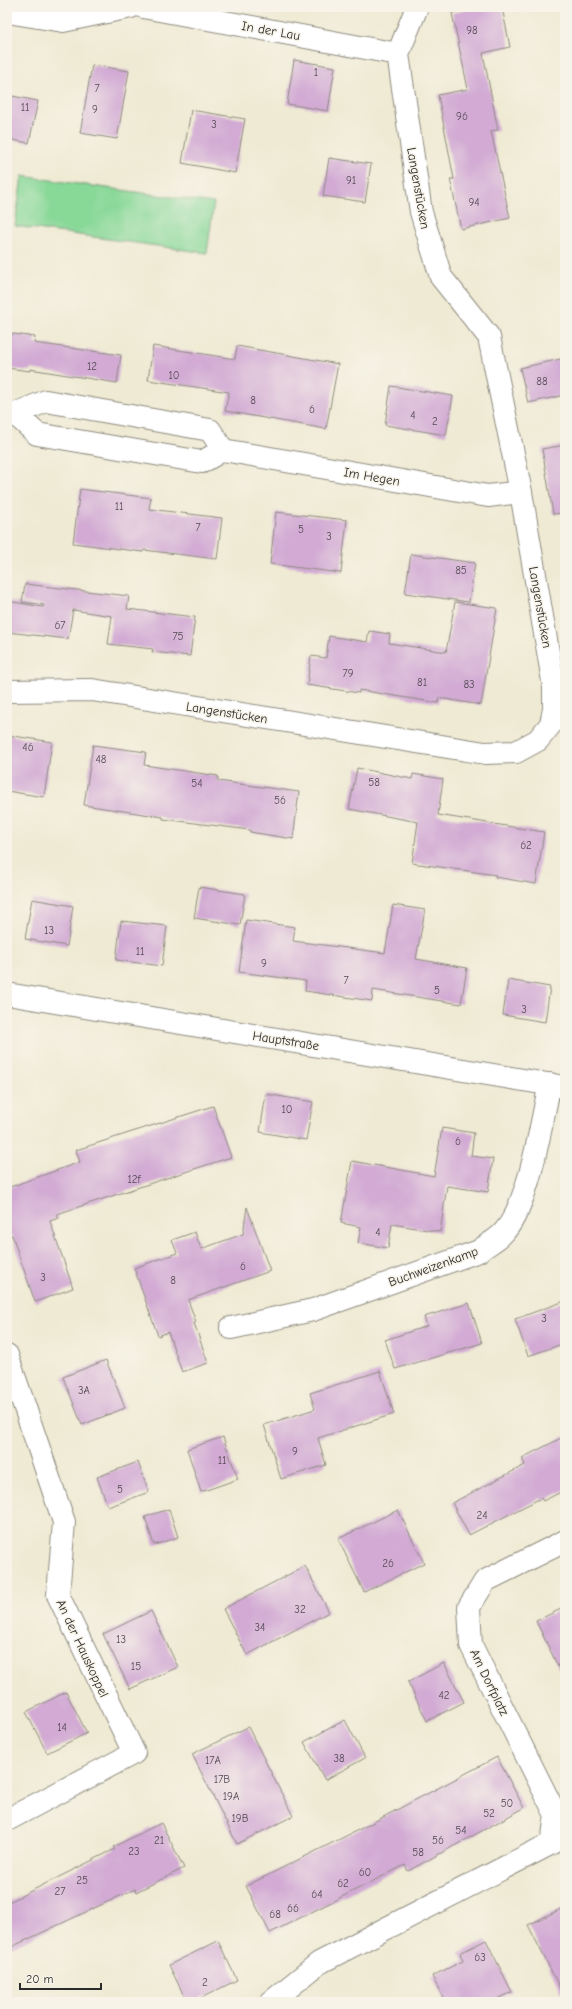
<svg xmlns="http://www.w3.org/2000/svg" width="572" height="2009" viewBox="0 0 572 2009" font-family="'Comic Neue',sans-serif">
  <rect width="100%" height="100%" fill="#f7f3e8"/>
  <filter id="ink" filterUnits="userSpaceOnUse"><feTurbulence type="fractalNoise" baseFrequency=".025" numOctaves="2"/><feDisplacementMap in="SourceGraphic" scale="8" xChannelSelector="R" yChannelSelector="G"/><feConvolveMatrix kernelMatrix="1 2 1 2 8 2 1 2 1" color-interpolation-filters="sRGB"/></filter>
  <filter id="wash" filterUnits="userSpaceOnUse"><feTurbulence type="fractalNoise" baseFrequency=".012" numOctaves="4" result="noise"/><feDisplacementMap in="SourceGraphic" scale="16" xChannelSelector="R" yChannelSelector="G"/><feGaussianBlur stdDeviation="0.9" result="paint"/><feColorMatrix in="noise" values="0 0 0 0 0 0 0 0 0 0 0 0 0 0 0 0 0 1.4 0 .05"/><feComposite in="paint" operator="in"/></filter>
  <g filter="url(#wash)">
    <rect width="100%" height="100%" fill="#efead3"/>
    <!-- green -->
    <path fill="#88d898" stroke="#5a8262" d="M22,176L214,203L207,253L15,226Z"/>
    <g id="blocks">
      <!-- building -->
      <path fill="#d2aad4" d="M479,7H502L510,47L483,53L498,130L491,131L510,218L461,229L450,179H454L438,95L468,89L452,13Z
        M294,60L335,67L328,111L287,104Z
        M92,65L129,71L117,139L80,133Z
        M7,95L38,101L29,143L7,139Z
        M191,110L245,119L235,173L182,163Z
        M329,158L371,164L365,202L323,196Z
        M7,333L35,337L34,343L121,355L117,383L30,369V371L7,368Z
        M153,346L235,359L237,346L338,364L326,429L225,411L229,392L148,380Z
        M565,358V395L528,403L520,368Z
        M391,386L453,396L446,435L385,425Z
        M565,445V513L553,514L542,449Z
        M80,489L151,498L149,509L222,518L217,559L144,550L143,552L73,543Z
        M276,512L347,520L341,573L270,564Z
        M411,554L475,563L469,602L405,593Z
        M25,584L129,596L127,609L195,617L190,656L152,652L153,649L108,644L112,616L73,610L68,639L7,632V601L43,607L44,605L22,602Z
        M455,602L497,608L481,705L439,698L438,703L359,690V693L307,685L311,656L326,658L329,636L367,642L369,631L390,634L389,643L446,652Z
        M7,735L52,742L44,797L7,791Z
        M93,745L146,752L144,765L218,776V781L299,792L293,839L250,832V830L163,819V817L84,805Z
        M357,768L412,779L413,774L443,779L438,815L544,832L536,884L495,877L496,875L412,863L418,822L349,809Z
        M199,887L245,894L240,925L194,918Z
        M32,899L73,906L67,946L25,939Z
        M393,905L425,910L416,959L467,968L461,1004L373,990L372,1001L305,991L306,981L239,972L246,920L295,927L293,941L385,953Z
        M121,921L167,926L162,966L116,960Z
        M508,980L550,987L545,1022L503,1015Z
        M266,1094L313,1102L306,1140L260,1132Z
        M213,1106L231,1157L57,1214L59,1218L50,1221L73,1288L35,1302L12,1235L7,1236V1188L80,1162L76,1150Z
        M442,1128L474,1133L471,1156L493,1159L488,1192L447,1186L440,1232L392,1224L388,1248L358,1243L361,1227L341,1223L352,1161L434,1176Z
        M247,1207L270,1271L188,1300L196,1322L194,1323L208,1363L182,1372L168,1332L158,1336L134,1268L177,1253L172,1240L195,1232L201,1249L243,1234Z
        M565,1301V1343L528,1356L515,1319Z
        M469,1303L482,1343L395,1369L385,1340L427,1326L424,1317Z
        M106,1360L125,1408L82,1425L63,1377Z
        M380,1371L394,1414L318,1438L326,1465L281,1479L264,1425L315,1409L310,1393Z
        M565,1436V1490L543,1501L541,1498L469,1535L452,1503L525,1465L522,1458Z
        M223,1437L238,1479L201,1492L187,1449Z
        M138,1462L149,1492L108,1507L97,1477Z
        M169,1509L178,1537L154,1545L145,1517Z
        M398,1510L424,1563L364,1592L338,1539Z
        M305,1566L329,1612L247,1655L223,1609Z
        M565,1607V1681L536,1621Z
        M151,1611L178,1667L130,1689L103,1634Z
        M444,1663L464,1702L427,1721L408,1682Z
        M66,1692L87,1733L47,1753L26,1712Z
        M345,1720L365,1758L325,1780L304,1742Z
        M248,1727L293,1816L237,1844L192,1754Z
        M497,1757L524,1808L408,1871L405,1865L270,1933L246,1886L368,1825Z
        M161,1823L184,1868L136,1892L135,1889L7,1949V1903L115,1849L113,1847Z
        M565,1907V1998L528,1925Z
        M486,1940L512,1992L492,2002H445L432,1976L463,1961L460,1953Z
        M218,1941L237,1980L193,2002H187L169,1965Z"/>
    </g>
  </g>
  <g filter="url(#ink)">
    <use href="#blocks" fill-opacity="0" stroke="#8d8a7f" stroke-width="1"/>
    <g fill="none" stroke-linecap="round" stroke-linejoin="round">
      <!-- minor casing -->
      <g stroke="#8d8a7f" stroke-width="24">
        <path id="minor" d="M143,7L398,54
          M7,12L63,21L131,7
          M7,413L15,414L46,401L210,430L223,450L488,496L521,492
          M15,414L37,434L202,462L223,450
          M7,691L92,690L485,753L516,752L538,740L551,724L554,709V687L521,492L489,337L441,277L421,212L398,54L417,7
          M7,994L565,1087
          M231,1328L313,1310L479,1251C486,1245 495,1241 501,1235C529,1209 541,1122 550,1084
          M7,1355L64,1522L58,1595L134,1753L7,1820
          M271,2002L319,1963L552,1843L556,1815L471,1645L469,1607L485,1581L565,1541"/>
      </g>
      <!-- minor -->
      <use href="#minor" stroke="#fff" stroke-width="22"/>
    </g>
  </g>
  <g text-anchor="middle" stroke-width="3" stroke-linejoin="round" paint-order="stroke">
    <!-- number labels -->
    <g font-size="11" fill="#554b55">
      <text x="472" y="34">98</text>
      <text x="316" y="76">1</text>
      <text x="97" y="92">7</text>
      <text x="25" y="111">11</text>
      <text x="95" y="113">9</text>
      <text x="462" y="120">96</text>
      <text x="214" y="128">3</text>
      <text x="351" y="184">91</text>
      <text x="474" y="206">94</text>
      <text x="92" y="370">12</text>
      <text x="174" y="379">10</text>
      <text x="542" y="385">88</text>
      <text x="253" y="404">8</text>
      <text x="312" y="413">6</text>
      <text x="413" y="419">4</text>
      <text x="435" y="425">2</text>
      <text x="119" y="510">11</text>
      <text x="198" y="531">7</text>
      <text x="301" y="533">5</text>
      <text x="329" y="540">3</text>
      <text x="461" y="574">85</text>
      <text x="60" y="629">67</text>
      <text x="178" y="640">75</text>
      <text x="348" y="677">79</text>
      <text x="422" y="686">81</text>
      <text x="469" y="688">83</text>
      <text x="28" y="751">46</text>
      <text x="101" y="763">48</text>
      <text x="374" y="786">58</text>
      <text x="197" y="787">54</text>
      <text x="280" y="804">56</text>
      <text x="526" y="849">62</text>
      <text x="49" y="934">13</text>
      <text x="140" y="955">11</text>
      <text x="264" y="967">9</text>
      <text x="346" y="984">7</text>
      <text x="437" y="994">5</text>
      <text x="524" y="1013">3</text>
      <text x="287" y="1113">10</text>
      <text x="458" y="1145">6</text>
      <text x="134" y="1183">12f</text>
      <text x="378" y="1236">4</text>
      <text x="243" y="1270">6</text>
      <text x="43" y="1281">3</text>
      <text x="173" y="1284">8</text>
      <text x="544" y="1322">3</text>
      <text x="84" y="1394">3A</text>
      <text x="295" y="1455">9</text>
      <text x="222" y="1464">11</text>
      <text x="120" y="1493">5</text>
      <text x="482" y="1519">24</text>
      <text x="388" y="1567">26</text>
      <text x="300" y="1613">32</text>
      <text x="260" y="1631">34</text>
      <text x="121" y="1643">13</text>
      <text x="136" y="1670">15</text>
      <text x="444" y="1699">42</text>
      <text x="62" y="1731">14</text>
      <text x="339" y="1762">38</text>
      <text x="213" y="1764">17A</text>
      <text x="222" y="1783">17B</text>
      <text x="231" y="1800">19A</text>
      <text x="507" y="1807">50</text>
      <text x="489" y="1817">52</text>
      <text x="240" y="1822">19B</text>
      <text x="461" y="1834">54</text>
      <text x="159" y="1844">21</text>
      <text x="438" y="1844">56</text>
      <text x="134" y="1855">23</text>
      <text x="418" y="1856">58</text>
      <text x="365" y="1876">60</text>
      <text x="82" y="1884">25</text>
      <text x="343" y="1887">62</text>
      <text x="60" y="1895">27</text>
      <text x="317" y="1898">64</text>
      <text x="293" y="1912">66</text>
      <text x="275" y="1918">68</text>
      <text x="480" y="1961">63</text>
      <text x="205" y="1986">2</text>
    </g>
    <!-- street labels -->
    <g font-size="13" fill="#2b2b2b" stroke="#f7f3e8">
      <text transform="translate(271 30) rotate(10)" y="5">In der Lau</text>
      <text transform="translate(419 188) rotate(80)" y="5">Langenstücken</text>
      <text transform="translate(372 476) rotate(10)" y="5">Im Hegen</text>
      <text transform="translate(541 607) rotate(80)" y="5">Langenstücken</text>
      <text transform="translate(227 712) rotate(9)" y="5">Langenstücken</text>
      <text transform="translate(286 1040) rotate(9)" y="5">Hauptstraße</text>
      <text transform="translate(433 1266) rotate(-20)" y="5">Buchweizenkamp</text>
      <text transform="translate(83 1648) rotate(65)" y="5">An der Hauskoppel</text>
      <text transform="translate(490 1682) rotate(64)" y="5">Am Dorfplatz</text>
    </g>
  </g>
  <!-- margin -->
  <rect width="572" height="2009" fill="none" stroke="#f7f3e8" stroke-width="24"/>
  <!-- scale -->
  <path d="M20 1983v6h81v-6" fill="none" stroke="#2b2b2b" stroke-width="2"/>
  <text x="26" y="1983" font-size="12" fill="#2b2b2b" stroke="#f7f3e8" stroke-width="3" paint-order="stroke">20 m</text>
</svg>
